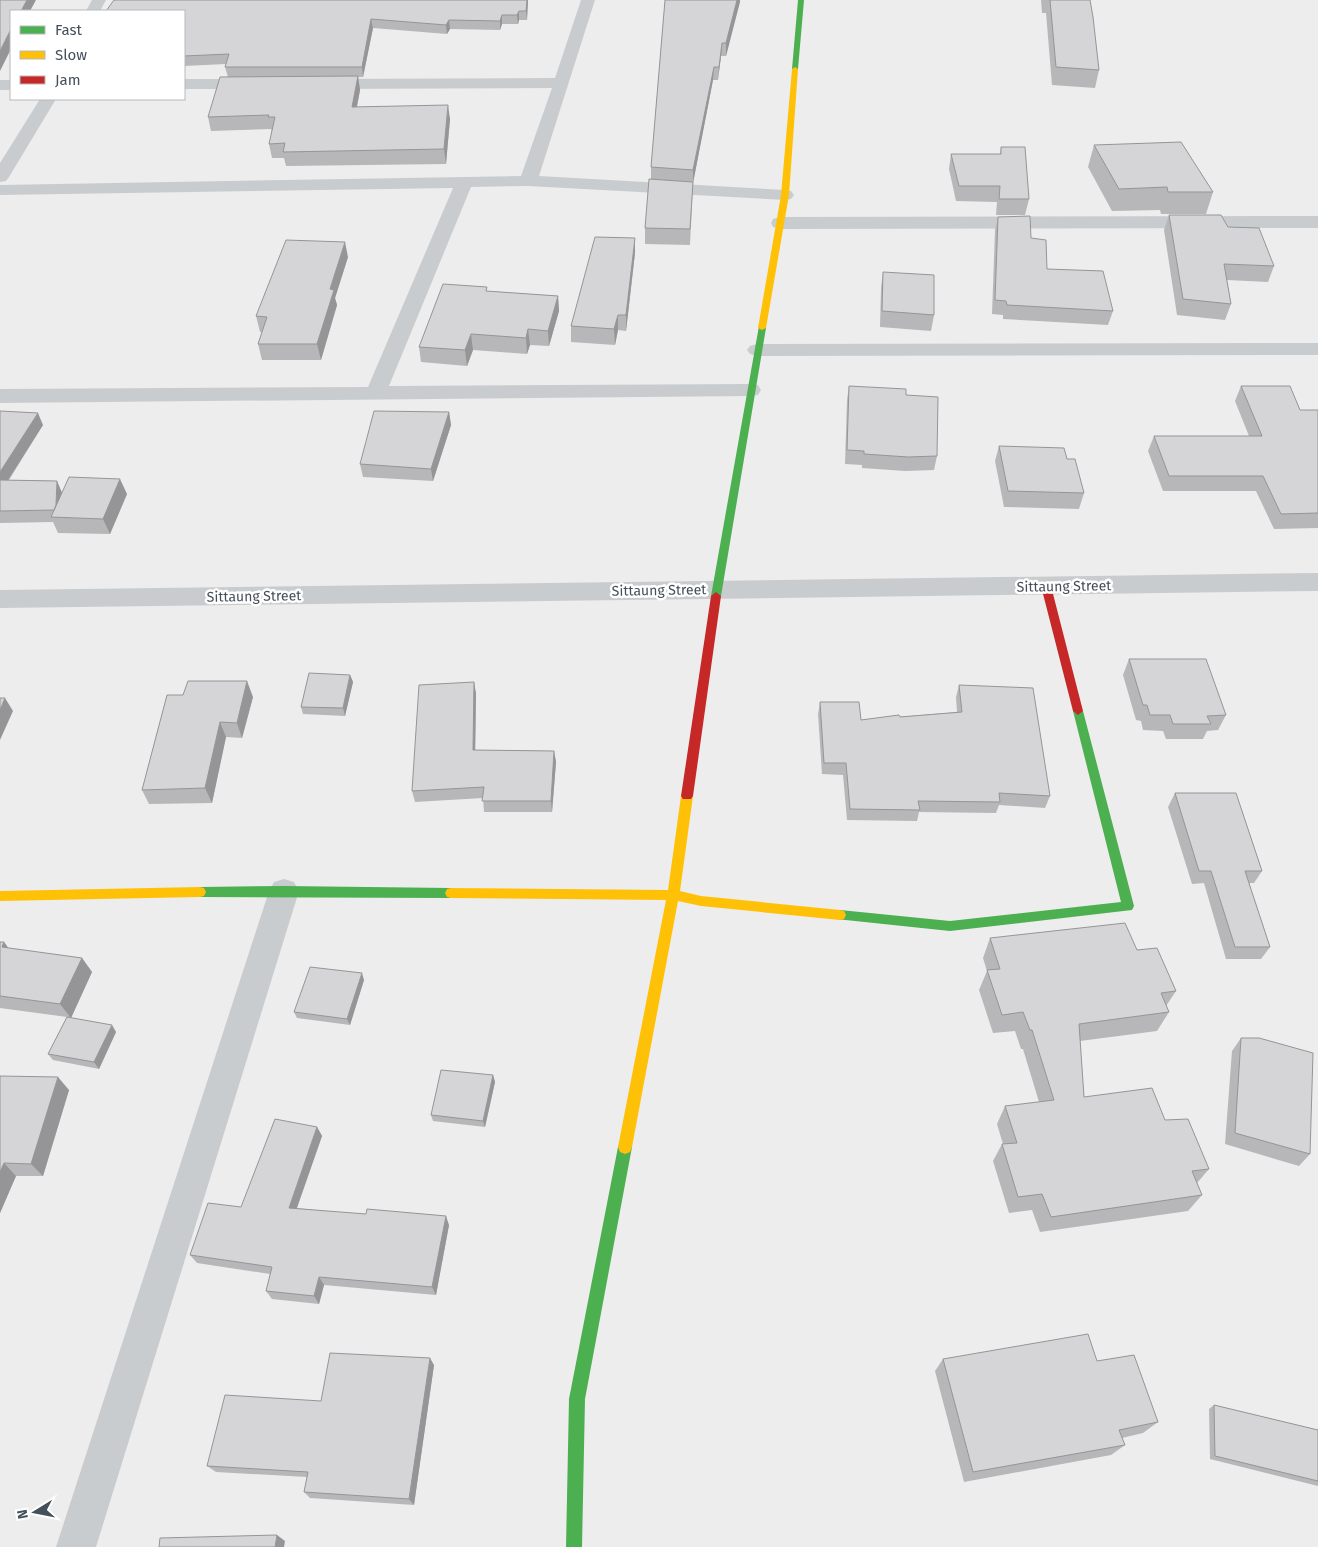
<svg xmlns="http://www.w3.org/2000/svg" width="1318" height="1547" viewBox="0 0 1318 1547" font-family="'Fira Sans',sans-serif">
  <rect width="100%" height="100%" fill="#eeeded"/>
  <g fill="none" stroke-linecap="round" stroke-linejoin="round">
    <!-- street -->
    <path fill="#c9ccce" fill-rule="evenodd" d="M92,0H106L100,11H86Z
      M581,0H595L539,176L785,190L791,191L794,195L791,199L785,200L528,186L471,187L389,386L750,384L758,385L761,390L758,395L750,396L0,403V389L368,387L453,188L0,195V185L521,176L552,88L323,89L317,87L315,84L317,81L323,79L555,78Z
      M184,79H255L261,81L263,84L261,87L255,89H184Z
      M0,80H11V90H0Z
      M40,99H56L9,177L6,181L0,182V163Z
      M1318,216V228L780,229L773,227L771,223L773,219L780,217Z
      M1318,343V355L757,356L750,354L747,350L750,346L757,344Z
      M1318,573V591L0,608V590Z
      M284,879L294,882L299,891L96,1547H56L269,891L274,882Z"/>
    <!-- fast -->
    <path fill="#4caf50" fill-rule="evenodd" d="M798,0H804L798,69L795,71L792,69Z
      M759,326H762L766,328L721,596L716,600L711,596Z
      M1078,707L1083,711L1134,906L1132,910L950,931L836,919L834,915L836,911L840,910L950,921L1121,902L1073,711Z
      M284,886L451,888L455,889L457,893L455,897L451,898L200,897L196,896L194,892L196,888L200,887Z
      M625,1140L630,1142L632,1147L585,1399L582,1547H566L569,1399L618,1147L620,1142Z"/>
    <!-- slow -->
    <path fill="#ffc107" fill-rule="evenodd" d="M795,67L798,69L789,195L766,328L762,330L758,328L781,195L792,69Z
      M687,791L691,793L693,796L680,891L701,896L840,910L844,911L846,915L844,919L840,920L701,906L678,901L632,1147L630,1152L625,1154L620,1152L618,1147L666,900L451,898L447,897L445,893L447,889L451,888L668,890L681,796L683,793Z
      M200,887L204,888L206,892L204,896L200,897L0,901V891Z"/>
    <!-- jam -->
    <path fill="#c62828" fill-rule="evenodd" d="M1046,582L1051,586L1083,711L1078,715L1073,711L1041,586Z
      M716,592L721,596L693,796L691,799H683L681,796L711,596Z"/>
  </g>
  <!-- wall -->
  <path fill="#b7b7ba" d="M528,0L527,20H519L518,24H502L500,30L450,29L447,34L373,28L363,77H358L360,90L357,107L450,119L446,164L286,166L284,158H272L269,144L272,131L271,129L211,131L208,117L228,77L225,67L226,64L184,66V11Z
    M665,0H740L726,56H721L718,80H713L693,183L690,245L645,244V228L651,179V167Z
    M1041,0H1090L1099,70L1095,88L1052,85L1046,13H1042Z
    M1094,145L1213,192L1206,214H1161L1160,210L1112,211L1088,167Z
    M1001,147L1029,199L1025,215H996L997,202L956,201L949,169L951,154H1000Z
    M1169,215L1228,227L1274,266L1268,282L1227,280L1231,304L1225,320L1177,315L1164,230Z
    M998,217L1031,238L1047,269L1113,311L1108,325L1003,319V315L992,314L995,230Z
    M635,253L626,331L618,330L615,345L571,342V326Z
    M348,257L335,298L337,305L321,360H262L258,344L262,332H260L256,316Z
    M883,272L934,315L931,331L880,327L881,288Z
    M487,291L558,296L559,311L549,346L530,345L527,354L473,350L467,366L421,362L419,347Z
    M849,386L906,395L937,456L934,470L905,471L862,468V465L845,464L847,400Z
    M1241,386L1300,410H1318V528L1274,529L1256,491H1163L1148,451L1154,436H1249L1235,401Z
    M0,411L43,425L9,480L57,481L62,493L127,494L110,534L58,533L53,522L0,523Z
    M449,412L451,425L433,481L363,477L360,464Z
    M999,446L1084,493L1079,509L1004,507L995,461Z
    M1129,659L1226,715L1218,730L1207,731L1203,739H1166L1163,731L1143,730L1141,721L1136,720L1123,675Z
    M350,675L353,682L345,716L303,714L301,707Z
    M474,682L476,694L475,750L554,751L556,762L552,812H484L483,798L415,802L412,791Z
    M959,685L1050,796L1045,808L999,805L996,813L919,812L917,821L847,820L843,775L822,774L818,714L820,702L861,720L957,712L956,697Z
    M167,695L253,697L242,738L226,737L212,803L149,804L142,790Z
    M1175,793L1262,871L1254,883H1249L1270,947L1261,959H1226L1204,883L1192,884L1168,807Z
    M990,938L1137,950L1176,991L1166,1006L1169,1012L1157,1031L1080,1041L1084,1097L1165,1120L1209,1169L1197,1183L1202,1195L1188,1211L1040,1232L1032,1210L1009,1213L993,1161L1002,1144H1003L997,1124L1005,1106L1039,1102L1023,1049H1021L1015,1031L993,1033L979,990L987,971L983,958Z
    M0,942H4L8,948L82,958L92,972L71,1018L116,1032L99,1069L53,1060L48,1054L67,1017L0,1008Z
    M364,980L350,1025L297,1018L294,1012Z
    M1241,1038L1310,1154L1299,1166L1225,1144L1232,1051Z
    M493,1075L495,1082L485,1127L433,1121L431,1115Z
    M0,1076L69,1090L43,1176H16L0,1213Z
    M317,1127L322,1136L297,1208L449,1225L436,1295L324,1285L319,1304L272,1299L266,1291L270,1274L197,1263L190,1255L241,1207Z
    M943,1359L1097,1361L1158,1422L1143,1433L1122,1438L1125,1445L1111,1455L964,1482L935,1371Z
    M434,1365L414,1505L310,1498L304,1492L307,1477L216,1472L207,1466L321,1401Z
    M1214,1405L1318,1430V1486L1210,1459L1209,1409Z"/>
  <!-- shaded-wall -->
  <path fill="#959597" d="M27,0H36L30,11H21Z
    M527,0H528L527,20L526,11Z
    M737,0H740V2L726,56V43Z
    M519,11V20L518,24L517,15Z
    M502,15V24L500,30V21Z
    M371,19L373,28L363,77L362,67Z
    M449,20L450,29L447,34L446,25Z
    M11,29V49L0,71V51Z
    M722,43L721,56L718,80L719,67Z
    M714,67L713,80L693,183V170Z
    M358,76L360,90L354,121L352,107Z
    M448,105L450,119L446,164L444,149Z
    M635,238V253L626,331V315Z
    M345,242L348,257L335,298L337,305L321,360L317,344L330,289Z
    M558,296L559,311L549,346L548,331Z
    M618,315V330L615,345L614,329Z
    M528,329L530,345L527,354L526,338Z
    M471,334L473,350L467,366L465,350Z
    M449,412L451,425L433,481L431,469Z
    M38,413L43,425L1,491L0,489V472Z
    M120,479L127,494L110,534L103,519Z
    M57,481L62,493L56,510Z
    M350,675L353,682L345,716L343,708Z
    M247,681L253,697L242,738L237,723Z
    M474,682L476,694L475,762L473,750Z
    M5,698L13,711L0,740V710Z
    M220,722L226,737L212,803L205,788Z
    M554,751L556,762L552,812L551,801Z
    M4,942L15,957L2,947Z
    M82,958L92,972L71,1018L60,1004Z
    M362,973L364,980L350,1025L347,1019Z
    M112,1025L116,1032L99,1069L94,1062Z
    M493,1075L495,1082L485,1127L483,1121Z
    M58,1077L69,1090L43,1176L31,1164Z
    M317,1127L322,1136L294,1216L289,1208Z
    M4,1163L16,1176L0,1213V1172Z
    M446,1216L449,1225L436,1295L432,1287Z
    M319,1277L324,1285L319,1304L314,1296Z
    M430,1358L434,1365L414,1505L409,1499Z
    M277,1535L285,1541L284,1547H275Z"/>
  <!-- building -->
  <path fill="#d5d5d8" stroke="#959597" d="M0,0H27L21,11H11V29L0,51Z
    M114,0H527L526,11H519L517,15H502L500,21L449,20L446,25L371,19L362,67H225L229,54L184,56V11H106Z
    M665,0H737L726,43H722L719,67H714L693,170L651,167Z
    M1050,0H1090L1093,17L1099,70L1056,67Z
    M358,76L352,107L448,105L444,149L283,152L285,143L269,144L275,117H268L269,115L208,117L220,77Z
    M1181,142L1213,192H1168L1167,187L1119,189L1094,145Z
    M1001,147H1025L1029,199H999L1000,186H959L951,154H1001Z
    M649,179L693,182L690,229L645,228Z
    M1169,215H1221L1228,227L1259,228L1274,266L1224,264L1231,304L1183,299Z
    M1030,216L1031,238L1046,240L1047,269L1103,271L1113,311L1007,305L1006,301L995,300L998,217Z
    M595,237L635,238L626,315H618L614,329L571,326Z
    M286,240L345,242L330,289L334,290L317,344H258L267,317L256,316Z
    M883,272L934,275V315L882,311Z
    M443,284L487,287L486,291L558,296L548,331L528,329L526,338L471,334L465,350L419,347Z
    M849,386L906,389V395L938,397L937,456L908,457L864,454V451L847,450Z
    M1241,386H1290L1300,410H1318V513L1281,514L1263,476H1169L1154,436H1262Z
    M0,411L38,413L0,472Z
    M374,411L449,412L431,469L360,464Z
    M999,446L1064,448L1067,459H1075L1084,493L1008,491Z
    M69,477L120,479L103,519L51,517Z
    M0,480L57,481L56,505L54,510L0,511Z
    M1129,659H1206L1226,715L1207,716L1211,724H1173L1170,715H1150L1147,705H1143Z
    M309,673L350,675L343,708L301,707Z
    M188,681H247L237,723L220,722L205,788L142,790L167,695H183Z
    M474,682L473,750L554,751L551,801H482L484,787L412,791L419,685Z
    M959,685L1033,688L1050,796L999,793L1000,802L918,801L920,810L850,809L846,763H824L820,702H859L861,720L899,715L900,717L962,712Z
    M0,698H5L0,710Z
    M1175,793H1236L1262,871H1245L1270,947H1235L1211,871H1199Z
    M1125,923L1137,950L1157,948L1176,991L1161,993L1169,1012L1079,1024L1084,1097L1152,1088L1165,1120L1188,1119L1209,1169L1192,1171L1202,1195L1051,1217L1042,1194L1018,1197L1002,1144L1017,1143L1005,1106L1054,1100L1032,1030H1030L1023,1012L1002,1015L987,970L1000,969L990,938Z
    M0,942H4L2,947L82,958L60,1004L0,996Z
    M310,967L362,973L347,1019L294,1012Z
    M67,1017L112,1025L94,1062L48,1054Z
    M1241,1038H1259L1313,1053L1310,1154L1235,1133Z
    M441,1070L493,1075L483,1121L431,1115Z
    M0,1076L58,1077L31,1164L4,1163L0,1172Z
    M275,1119L317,1127L289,1208L366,1214L367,1209L446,1216L432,1287L319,1277L314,1296L266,1291L272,1267L190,1255L208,1203L241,1207Z
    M1088,1334L1097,1361L1134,1355L1158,1422L1119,1430L1125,1445L973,1472L943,1359Z
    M330,1353L430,1358L409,1499L304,1492L308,1472L207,1466L225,1395L321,1401Z
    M1214,1405L1318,1430V1481L1215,1456Z
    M277,1535L275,1547H159L160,1538Z"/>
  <g text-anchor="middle" stroke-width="5" stroke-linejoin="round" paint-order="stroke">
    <!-- street labels -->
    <g font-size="14" fill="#454f5a" stroke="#fff">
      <text transform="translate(1064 586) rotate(-1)" y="5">Sittaung Street</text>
      <text transform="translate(659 590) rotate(-1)" y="5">Sittaung Street</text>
      <text transform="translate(254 596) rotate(-1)" y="5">Sittaung Street</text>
    </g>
  </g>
  <!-- legend -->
  <rect x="10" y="10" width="175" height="90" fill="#ffffff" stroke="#b5b9bd"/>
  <rect x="20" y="26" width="25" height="8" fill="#4caf50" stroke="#b5b9bd"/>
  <text x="55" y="35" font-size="15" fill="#454f5a">Fast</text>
  <rect x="20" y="51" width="25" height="8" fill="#ffc107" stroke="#b5b9bd"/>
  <text x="55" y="60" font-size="15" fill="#454f5a">Slow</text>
  <rect x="20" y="76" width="25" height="8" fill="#c62828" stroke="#b5b9bd"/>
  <text x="55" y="85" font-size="15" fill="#454f5a">Jam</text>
  <!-- north arrow -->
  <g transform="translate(35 1512) rotate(260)" stroke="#ffffff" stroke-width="4" paint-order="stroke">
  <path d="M0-4L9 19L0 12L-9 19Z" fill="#454f5a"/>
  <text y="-8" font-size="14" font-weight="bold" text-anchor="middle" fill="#454f5a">N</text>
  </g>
</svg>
